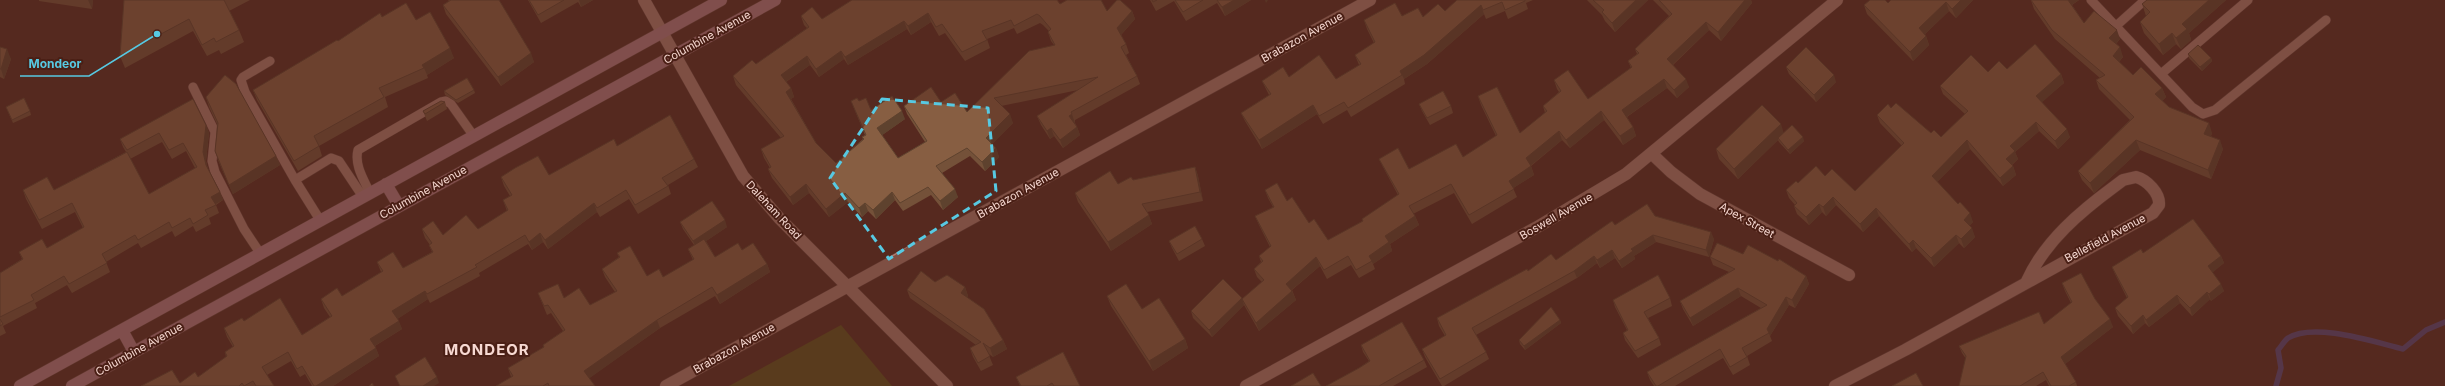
<svg xmlns="http://www.w3.org/2000/svg" width="2445" height="386" viewBox="0 0 2445 386" font-family="Inter,sans-serif">
  <rect width="100%" height="100%" fill="#56291f"/>
  <!-- green -->
  <path fill="#5e501b" d="M841,325L892,386H729Z"/>
  <g fill="none" stroke-linecap="round" stroke-linejoin="round">
    <!-- stream -->
    <path stroke="#56457b" stroke-width="5.5" d="M2276,386L2281,368L2278,350C2281,347 2284,341 2288,338C2314,322 2374,342 2403,349L2426,330L2445,322"/>
    <!-- lane casing -->
    <g stroke="#6a443c" stroke-width="10">
      <path id="lane" d="M2091,0L2192,107L2203,114L2215,110L2326,20
        M2116,26L2145,0
        M270,61L243,77L241,80L245,92L295,180
        M2161,74L2248,0
        M193,87L215,132L212,161L215,172L244,229L260,253
        M370,193C364,180 354,165 358,150L441,102L446,101L451,104L473,135
        M320,220L295,180L331,158L339,161L363,197"/>
    </g>
    <!-- street casing -->
    <g stroke="#6a443c" stroke-width="13">
      <path id="street" d="M644,0L743,176L780,219L947,386
        M1652,154L1671,172L1700,194L1849,275
        M666,386L1370,0
        M1246,386L1539,226L1626,174L1837,0
        M1835,386L1905,350L2153,213L2159,205C2160,193 2147,180 2136,177L2123,180L2115,186C2081,211 2045,241 2027,281"/>
    </g>
    <!-- secondary casing -->
    <g stroke="#6a443c" stroke-width="13">
      <path id="secondary" d="M386,184L399,206
        M122,330L134,352
        M20,386L721,0
        M72,386L775,0"/>
    </g>
    <!-- lane -->
    <use href="#lane" stroke="#b07c70" stroke-width="9"/>
    <!-- street -->
    <use href="#street" stroke="#b07c70" stroke-width="12"/>
    <!-- secondary -->
    <use href="#secondary" stroke="#b47a83" stroke-width="12"/>
  </g>
  <!-- wall -->
  <path fill="#745139" fill-rule="evenodd" d="M39,0H93L92,9L39,1Z
    M124,0H250L229,11L239,30L244,42L221,54L219,50L207,56L193,31L125,68L120,56Z
    M448,0H499L534,62L501,86L446,14L443,5L449,1Z
    M528,0H593L581,7L578,2L541,23Z
    M1150,0H1251L1225,16L1217,3L1186,21L1174,1L1156,11Z
    M1457,0H1533L1526,3L1528,9L1508,19L1505,11L1486,19L1484,14L1427,64L1404,79L1405,84L1351,117L1347,110L1323,124L1317,114L1262,149L1245,121L1241,113L1269,95L1262,81L1289,77L1336,79L1359,65L1355,55L1374,43L1367,29L1364,20L1402,16L1423,17L1445,11Z
    M1587,0H1648L1615,32L1605,21L1602,15Z
    M1653,0H1751L1752,3L1721,41L1709,30L1673,65L1689,87L1677,98L1667,88L1627,117L1633,127L1636,136L1623,145L1604,120L1570,148L1562,140L1531,166L1534,175L1513,188L1517,197L1472,224L1454,193L1413,214L1415,216L1419,225L1390,244L1392,251L1373,264L1375,269L1359,278L1351,265L1327,279L1320,266L1292,290L1296,300L1259,331L1244,305L1212,337L1193,318L1191,311L1242,299L1262,282L1257,277L1254,269L1261,262L1259,256L1270,247L1259,225L1255,216L1273,207L1268,198L1265,190L1287,201L1309,223L1328,240L1363,221L1362,219L1398,195L1383,167L1379,159L1409,169L1463,157L1496,136L1481,105L1478,96L1520,133L1545,113L1543,106L1559,92L1557,89L1554,80L1588,99L1631,68L1628,61L1637,54L1635,49L1669,16Z
    M1973,0L1956,18L1949,11L1925,34L1926,36L1929,45L1913,61L1867,14L1864,5Z
    M2031,0H2079L2072,5L2084,23L2120,39L2116,44L2123,57L2119,62L2133,75L2162,88L2166,97L2162,101L2169,107L2212,133L2211,136L2223,149L2211,179L2140,150L2094,193L2082,180L2078,171L2130,120L2099,89L2096,80L2100,78L2055,39L2034,9Z
    M2147,0H2226L2189,33L2191,40L2181,49L2176,44L2163,55L2144,33L2140,22L2146,16L2142,4Z
    M1060,4L1107,11H1132L1135,19L1121,35L1126,44L1129,53L1126,55L1137,76L1140,84L1075,120V123L1077,127L1080,135L1063,148L1054,136L1050,139L1041,125L1037,116L1078,90L1001,106L1013,123L992,144L996,148L999,157L985,171L970,156L942,173L958,197L943,210L931,195L903,211L895,200L876,219L868,211L862,217L848,202L829,217L809,193L793,205L772,178L768,169L770,168L764,158L761,149L781,138L736,85L733,76L756,64L807,28L804,25L801,16L822,19ZM931,22L939,36L945,33L965,61L990,48L987,39L1014,28L1017,34L1040,23L1043,25L1049,31L1048,32L1051,41L1054,45L967,112L941,102L904,106L907,114L925,142L898,158L882,135L905,119L871,110L859,101H851L865,135L862,137L863,139L836,163L816,143L791,99L794,97L791,88L786,82L810,65L819,77L844,59L848,65L907,29L911,35Z
    M382,17L416,20L454,58L427,75L428,78L385,97L388,107L319,146L322,156L298,171L257,100L253,90Z
    M0,47L11,59L4,79L0,77Z
    M2188,54L2211,58L2212,61L2202,71L2189,58Z
    M1786,67L1836,82L1816,102L1789,74Z
    M2007,69L2061,74L2064,83L2041,102L2070,137L2058,149L2039,131L2015,152L2018,159L2012,165L2013,166L2016,175L2003,186L1970,149L1937,182L1973,222L1969,226L1975,237L1964,248L1959,243L1934,267L1916,248L1912,252L1879,216L1863,232L1836,205L1826,216L1822,212L1809,225L1797,214L1794,206L1795,205L1789,198L1786,190L1798,183L1855,191L1902,146L1880,123L1877,115L1891,108L1931,133L1941,137L1965,114L1943,94L1940,86L1988,72Z
    M474,90L475,93L458,103L445,95L444,91Z
    M206,97L276,156L280,165L233,194L218,160L215,151L217,124L209,107Z
    M445,102L447,109L427,121L423,111Z
    M1419,104L1451,106L1453,113L1430,125L1422,111Z
    M6,107L30,111L31,115L13,123Z
    M206,125L209,133L206,161L208,169L220,192L223,200L216,205L219,213L209,218L211,224L196,232L193,226L175,237L172,231L141,248L138,243L106,262L110,272L72,293L67,285L35,303L37,308L3,326L6,333L0,336V273L22,259L19,252L47,248L83,228L75,212L42,229L26,199L23,190H54L126,152L123,147L120,139ZM162,142L172,159L186,151L195,168L149,194L130,159Z
    M1784,133L1804,141L1790,154L1779,142L1778,140L1738,179L1719,159L1716,149Z
    M617,146L694,159L698,167L668,185L671,194L638,214L629,199L600,217L597,212L548,249L543,242L532,250L528,244L479,273L480,276L430,303L428,299L397,319L402,329L375,346L379,356L333,386H312L305,374L300,377L291,361L267,375L274,386H141L180,383L198,377L226,357L225,352L233,347L227,337L224,328L244,321L302,335L330,317L324,308L321,299L342,296L381,272L377,262L403,268L432,252L429,245H430L425,238L422,229L443,235L478,229L507,211L503,200L510,196L504,186L501,177L549,175Z
    M1195,167L1198,176L1203,201L1147,212L1152,224L1111,251L1078,202L1075,193L1118,184L1133,180Z
    M1655,216L1714,239L1709,257L1656,242L1634,256L1635,259L1622,268L1615,258L1600,268L1597,263L1577,278L1476,335L1486,352L1489,359L1444,386H1442L1425,357L1422,349L1445,336L1439,326L1437,318L1528,271L1556,260L1615,225Z
    M680,222L727,227L706,241L715,257L742,250L767,264L770,272L720,304L715,296L660,328L589,378L595,386H496L511,377L508,368L544,347L543,345L563,331L551,313L547,315L538,293L564,298L590,305L615,292L605,277L602,269L619,257L617,253L647,276L663,277L693,260L688,249L694,245L683,229Z
    M1202,239L1205,246L1179,261L1172,248L1169,241Z
    M2143,253L2221,256L2224,263L2212,272L2224,291L2211,301L2210,299L2192,316L2180,303L2149,327L2145,323L2133,334L2118,316L2115,308L2127,298L2115,274L2112,267Z
    M1743,254L1806,276L1809,284L1795,308L1789,305L1770,336L1772,341L1747,356L1750,365L1733,375L1723,358L1675,386H1654L1650,380L1647,372L1761,308L1741,296L1693,326L1683,309L1680,301L1729,272L1713,265L1710,257Z
    M935,282L965,287L968,296L967,297L1003,340L1007,349L993,357L988,353L993,365L981,371L973,357L970,348L976,345L910,298L907,290Z
    M2062,283L2095,299L2113,327L2065,364L2076,382L2077,386H2049L2046,380L2036,386H1959L1966,359L1962,353L1959,346L2044,324L2071,303L2065,291Z
    M1107,296L1185,339L1188,348L1153,371L1111,306Z
    M1670,298L1672,306L1648,318L1659,338L1661,345L1638,358L1625,340L1623,333L1627,330L1615,307L1613,300Z
    M1560,320L1561,323L1525,350L1520,344L1519,340Z
    M1361,345L1424,360L1427,367L1393,386H1326L1359,368L1369,361L1363,352Z
    M1016,377L1080,386H1020Z"/>
  <!-- shaded-wall -->
  <path fill="#5e422e" d="M88,0H93L92,9Z
    M579,0H593L581,7Z
    M1234,0H1251L1225,16L1222,7Z
    M1265,0H1268L1266,3Z
    M1636,0H1648L1615,32L1612,23Z
    M1745,0H1751L1752,3L1721,41L1718,32Z
    M1961,0H1973L1956,18L1952,9Z
    M2067,0H2079L2070,6Z
    M2209,0H2226L2189,33L2191,40L2181,49L2176,38L2182,24Z
    M1946,2L1949,11L1922,37L1919,28Z
    M1481,5L1484,14L1427,64L1404,79L1400,71Z
    M1132,11L1135,19L1120,36L1117,28Z
    M928,13L931,22L911,35L908,26Z
    M904,21L907,29L848,65L845,57Z
    M1706,22L1709,30L1670,67L1667,59Z
    M2117,30L2120,39L2113,47L2109,38Z
    M2172,33L2176,44L2163,55L2159,44Z
    M1926,36L1929,45L1913,61L1910,52Z
    M2120,47L2123,57L2116,65L2113,56Z
    M450,48L454,58L427,75L424,68L422,65Z
    M7,49L11,59L4,79L1,69Z
    M841,51L844,59L819,77L816,69Z
    M531,53L534,62L501,86L498,77Z
    M807,56L810,65L784,83L781,75Z
    M2211,58L2212,61L2202,71L2200,67Z
    M2061,74L2064,83L2039,105L2036,96Z
    M1834,75L1836,82L1816,102L1814,95Z
    M1664,79L1667,88L1625,118L1622,110Z
    M1686,79L1689,87L1677,98L1674,90Z
    M791,88L794,97L790,100L786,92Z
    M2162,88L2166,97L2159,104L2155,94Z
    M1313,105L1317,114L1262,149L1259,140Z
    M902,111L905,119L881,136L877,128Z
    M1601,111L1604,120L1570,148L1566,140Z
    M1010,114L1013,123L989,147L986,138Z
    M1072,114L1075,123L1072,125L1069,116Z
    M2036,122L2039,131L2015,152L2018,159L2009,167L2006,159L2010,146Z
    M2209,123L2212,133L2208,143L2204,134Z
    M1781,124L1784,134L1778,138V140L1738,179L1734,169Z
    M206,125L209,133L206,161L209,174L206,165L203,152Z
    M1077,127L1080,135L1063,148L1060,140Z
    M1633,127L1636,136L1623,145L1620,136Z
    M1051,128L1054,136L1050,139L1047,131Z
    M2067,129L2070,137L2058,149L2055,141Z
    M1559,131L1562,140L1529,167L1526,158Z
    M1803,137L1804,141L1790,154L1788,150Z
    M1967,140L1970,149L1935,184L1932,176Z
    M2136,140L2140,150L2094,193L2090,183Z
    M2220,140L2223,149L2211,179L2208,170Z
    M996,148L999,157L985,171L982,162Z
    M276,156L280,165L233,194L229,185Z
    M1531,166L1534,175L1512,189L1509,181Z
    M2013,166L2016,175L2003,186L2000,178Z
    M1195,167L1198,176L1203,201L1200,192Z
    M806,184L809,193L793,205L790,197Z
    M955,189L958,197L943,210L940,201Z
    M220,192L223,200L214,205L211,197Z
    M892,192L895,200L876,219L873,210Z
    M845,193L848,202L829,217L826,209Z
    M1833,197L1836,205L1826,216L1823,207Z
    M594,203L597,212L548,249L545,240Z
    M865,203L868,211L862,217L859,208Z
    M1819,204L1822,212L1809,225L1806,217Z
    M1876,208L1879,216L1863,232L1860,224Z
    M1970,213L1973,222L1967,228L1964,220Z
    M1149,215L1152,224L1111,251L1108,242Z
    M1415,216L1419,225L1390,244L1392,251L1373,264L1369,256L1385,236Z
    M725,220L727,227L696,248L693,241Z
    M1972,228L1975,237L1964,248L1961,239Z
    M1711,232L1714,239L1709,257L1706,250Z
    M540,233L543,242L532,250L529,242Z
    M1653,235L1656,242L1634,256L1635,259L1622,268L1619,261L1631,249Z
    M1956,235L1959,243L1934,267L1931,258Z
    M1913,240L1916,248L1912,252L1909,244Z
    M1612,250L1615,258L1600,268L1597,260Z
    M1594,256L1597,263L1577,278L1574,271Z
    M2221,256L2224,263L2211,274L2208,266Z
    M1316,257L1320,266L1289,292L1286,284Z
    M767,264L770,272L720,304L717,295Z
    M1806,276L1809,284L1795,308L1792,300Z
    M2221,284L2224,291L2211,301L2209,294Z
    M965,287L968,296L964,302L961,293Z
    M1738,288L1741,296L1693,326L1690,318Z
    M425,291L428,299L396,320L392,311Z
    M1292,291L1296,300L1259,331L1256,323Z
    M2207,292L2210,299L2192,316L2190,308Z
    M2177,295L2180,303L2149,327L2146,320Z
    M1786,297L1789,305L1770,336L1767,329Z
    M1242,298L1244,305L1212,337L1209,330Z
    M2143,315L2145,323L2133,334L2131,326Z
    M2110,319L2113,327L2064,365L2061,357Z
    M657,320L660,328L587,380L584,371Z
    M1560,320L1561,323L1525,350L1524,346Z
    M399,321L402,329L373,347L370,339Z
    M1185,339L1188,348L1153,371L1149,361Z
    M1003,340L1007,349L993,357L990,348Z
    M376,348L379,356L333,386H316Z
    M437,377L439,383L434,386H423Z"/>
  <!-- building -->
  <path fill="#875e42" stroke="#5e422e" fill-rule="evenodd" d="M124,0H224L239,30L216,42L214,38L202,45L189,19L120,56Z
    M451,0H499L531,53L498,77L443,5Z
    M529,0H564L538,15Z
    M852,0H1057L1060,4L1067,0H1101L1107,11L1117,0H1120L1132,11L1117,28L1126,44L1121,47L1137,76L1071,112L1072,114L1069,116L1077,127L1060,140L1051,128L1047,131L1037,116L1098,77L994,98L1010,114L986,138L996,148L982,162L967,148L936,166L955,189L940,201L928,187L900,203L892,192L873,210L865,203L859,208L845,193L826,209L806,184L790,197L768,169L771,167L761,149L784,136L733,76L752,60L756,64L809,27L801,16L812,7L822,19ZM928,13L936,27L942,24L962,52L987,40L982,31L1011,20L1014,26L1037,14L1040,16L1051,29L1048,32L1055,45L1029,51L967,112L955,93L941,102L931,87L904,106L927,141L898,158L877,128L902,111L892,96L871,110L866,98L859,101L857,98L851,101L866,135L862,137L864,139L836,163L816,143L786,92L791,88L781,75L807,56L816,69L841,51L845,57L904,21L908,26Z
    M1152,0H1157L1153,2Z
    M1175,0H1203L1183,12Z
    M1217,0H1234L1222,7Z
    M1457,0H1525V1L1505,10L1502,2L1483,10L1481,5L1424,55L1400,71L1402,75L1348,108L1344,102L1319,116L1313,105L1259,140L1241,113L1271,94L1262,81L1283,67L1289,77L1319,55L1336,79L1361,64L1355,55L1375,42L1364,20L1395,3L1402,16L1418,8L1423,17L1438,4L1445,11Z
    M1593,0H1636L1612,23L1602,12L1604,10Z
    M1659,0H1745L1718,32L1706,22L1667,59L1686,79L1674,90L1664,79L1622,110L1633,127L1620,136L1601,111L1566,140L1559,131L1526,158L1531,166L1509,181L1514,189L1469,215L1451,184L1409,206L1415,216L1385,236L1389,242L1369,256L1372,261L1356,270L1348,256L1324,270L1316,257L1286,284L1292,291L1256,323L1242,299L1264,280L1254,269L1263,261L1259,256L1271,246L1255,216L1274,207L1265,190L1277,183L1287,201L1292,197L1309,223L1314,219L1328,240L1363,221L1362,219L1399,194L1379,159L1398,148L1409,169L1456,144L1463,157L1497,135L1478,96L1497,87L1520,133L1547,111L1543,106L1561,91L1554,80L1568,70L1588,99L1632,67L1628,61L1639,53L1635,49L1672,14Z
    M1870,0H1885L1888,3L1891,0H1961L1952,9L1946,2L1919,28L1926,36L1910,52L1864,5Z
    M2031,0H2068L2084,23L2094,11L2117,30L2109,38L2120,47L2113,56L2133,75L2141,67L2162,88L2155,94L2169,107L2209,123L2204,134L2220,140L2208,170L2136,140L2090,183L2078,171L2134,117L2096,80L2105,75L2052,30Z
    M2147,0H2209L2182,24L2187,29L2176,38L2172,33L2159,44L2140,22L2150,12L2142,4Z
    M406,3L416,20L430,12L450,48L422,65L424,68L379,88L384,97L314,136L319,146L294,161L253,90L337,40L338,41L380,13L382,17Z
    M2035,44L2061,74L2036,96L2067,129L2055,141L2036,122L2010,146L2015,151L2006,159L2013,166L2000,178L1967,140L1932,176L1958,204L1960,202L1970,213L1964,220L1972,228L1961,239L1956,235L1931,258L1913,240L1909,244L1876,208L1860,224L1833,197L1823,207L1819,204L1806,217L1794,206L1797,203L1786,190L1796,181L1798,183L1816,166L1825,176L1832,169L1855,191L1904,143L1877,115L1888,104L1891,108L1896,103L1931,133L1934,130L1941,137L1968,111L1940,86L1971,55L1988,72L1999,61L2007,69Z
    M2198,45L2211,58L2200,67L2188,54Z
    M0,47L7,49L1,69H0Z
    M1806,47L1834,75L1814,95L1786,67Z
    M225,75L236,84L276,156L229,185L215,151L218,123L206,97Z
    M467,78L474,90L456,100L444,91Z
    M1443,91L1451,106L1427,118L1419,104Z
    M24,98L30,111L12,120L6,107Z
    M193,99L206,125L203,152L206,165L220,192L211,197L216,205L205,210L208,215L193,224L190,218L172,228L169,222L138,240L135,235L102,254L107,263L69,284L64,276L31,295L34,300L0,317V273L23,259L19,252L42,239L47,248L84,227L72,203L39,220L23,190L47,177L54,190L127,152L149,194L197,167L183,143L169,150L159,133L127,150L120,139Z
    M441,101L445,102L425,114L423,111Z
    M1762,105L1781,124L1734,169L1716,149Z
    M670,115L694,159L662,178L668,186L635,205L626,190L597,208L594,203L545,240L540,233L529,242L525,235L475,265L477,267L427,294L425,291L392,311L399,321L370,339L376,348L316,386H314L302,366L297,369L288,352L262,367L274,386H256L253,381L244,386L242,383L239,386H141L172,370L180,383L195,372L198,377L227,356L225,352L234,346L224,328L242,318L244,321L280,298L302,335L332,316L321,299L337,288L342,296L383,271L377,262L393,252L403,268L433,252L429,245L432,243L422,229L433,221L443,235L466,215L478,229L508,210L503,200L512,195L501,177L515,168L538,156L549,175L614,139L617,146Z
    M1792,125L1803,137L1788,150L1778,138Z
    M1195,167L1200,192L1142,204L1149,215L1108,242L1075,193L1110,171L1118,184L1131,177L1133,180Z
    M712,201L725,220L693,241L680,222Z
    M1647,204L1655,216L1711,232L1706,250L1653,235L1631,249L1633,251L1619,261L1612,250L1597,260L1594,256L1574,271L1472,328L1486,352L1440,379L1422,349L1446,335L1437,318L1527,269L1528,271L1551,254L1556,260L1612,221L1615,225Z
    M2193,219L2221,256L2208,266L2221,284L2209,294L2207,292L2190,308L2177,295L2146,320L2143,315L2131,326L2115,308L2128,297L2112,267L2141,249L2143,253Z
    M1195,226L1202,239L1177,254L1169,241Z
    M704,239L715,257L738,243L742,250L753,243L767,264L717,295L712,287L657,320L584,371L595,386H549L548,383L543,386H496L513,376L508,368L544,347L543,345L565,330L548,305L544,306L538,293L558,284L564,298L579,288L590,305L617,291L602,269L620,257L617,253L630,246L647,276L659,269L663,277L694,259L688,249Z
    M1717,243L1743,254L1748,245L1778,261L1779,259L1806,276L1792,300L1786,297L1767,329L1769,333L1742,348L1747,357L1730,367L1720,349L1658,386H1656L1647,372L1767,305L1738,288L1690,318L1680,301L1735,269L1710,257Z
    M921,271L935,282L947,275L965,287L961,293L984,309L1003,340L990,348L983,343L990,356L978,363L970,348L981,342L907,290Z
    M2081,273L2095,299L2110,319L2061,357L2076,382L2069,386H2051L2043,372L2020,386H1959L1966,356L1959,346L2039,312L2044,324L2072,302L2062,283Z
    M1658,275L1670,298L1644,312L1659,338L1635,351L1623,333L1628,330L1613,300Z
    M1223,279L1242,298L1209,330L1191,311Z
    M1126,284L1142,309L1159,298L1185,339L1149,361L1107,296Z
    M1551,307L1560,320L1524,346L1519,340Z
    M0,319L3,324L0,326Z
    M1402,322L1424,360L1379,386H1326L1359,368L1370,361L1361,345Z
    M1063,352L1080,386H1054L1052,383L1047,386H1021L1016,377Z
    M425,357L437,377L423,386H400L395,376Z
    M1313,373L1321,386H1291Z
    M1916,373L1923,386H1892Z
    M372,383L374,386H369Z"/>
  <!-- marked area -->
  <path d="M0 0H2445V386H0ZM882,99L988,108L996,191L889,259L830,178Z" fill="#56291f" fill-opacity=".55" fill-rule="evenodd"/>
  <path fill="none" stroke="#57c9e2" stroke-width="3" stroke-dasharray="8 5" stroke-linejoin="round" d="M882,99L988,108L996,191L889,259L830,178Z"/>
  <g text-anchor="middle" stroke-width="4" stroke-linejoin="round" paint-order="stroke">
    <!-- street labels -->
    <g font-size="11" fill="#f7d9d2" stroke="#4a1f15">
      <text transform="translate(707 37) rotate(-29)" y="4">Columbine Avenue</text>
      <text transform="translate(1302 37) rotate(-29)" y="4">Brabazon Avenue</text>
      <text transform="translate(423 192) rotate(-29)" y="4">Columbine Avenue</text>
      <text transform="translate(1018 193) rotate(-29)" y="4">Brabazon Avenue</text>
      <text transform="translate(774 210) rotate(47)" y="4">Daleham Road</text>
      <text transform="translate(1556 216) rotate(-30)" y="4">Boswell Avenue</text>
      <text transform="translate(1747 220) rotate(29)" y="4">Apex Street</text>
      <text transform="translate(2105 238) rotate(-28)" y="4">Bellefield Avenue</text>
      <text transform="translate(734 348) rotate(-29)" y="4">Brabazon Avenue</text>
      <text transform="translate(139 349) rotate(-29)" y="4">Columbine Avenue</text>
    </g>
    <!-- district labels -->
    <g font-size="15" font-weight="bold" letter-spacing="1" fill="#f7d9d2" stroke="#4a1f15">
      <text x="487" y="355">MONDEOR</text>
    </g>
  </g>
  <!-- callouts -->
  <path fill="none" stroke="#57c9e2" stroke-width="1.5" d="M157 34L89 76H20"/>
  <circle fill="#57c9e2" stroke="#4a1f15" stroke-width="1.5" cx="157" cy="34" r="4"/>
  <g font-size="12" text-anchor="middle" font-weight="bold" fill="#57c9e2" stroke="#4a1f15" stroke-width="4" stroke-linejoin="round" paint-order="stroke">
    <text x="55" y="68">Mondeor</text>
  </g>
</svg>
